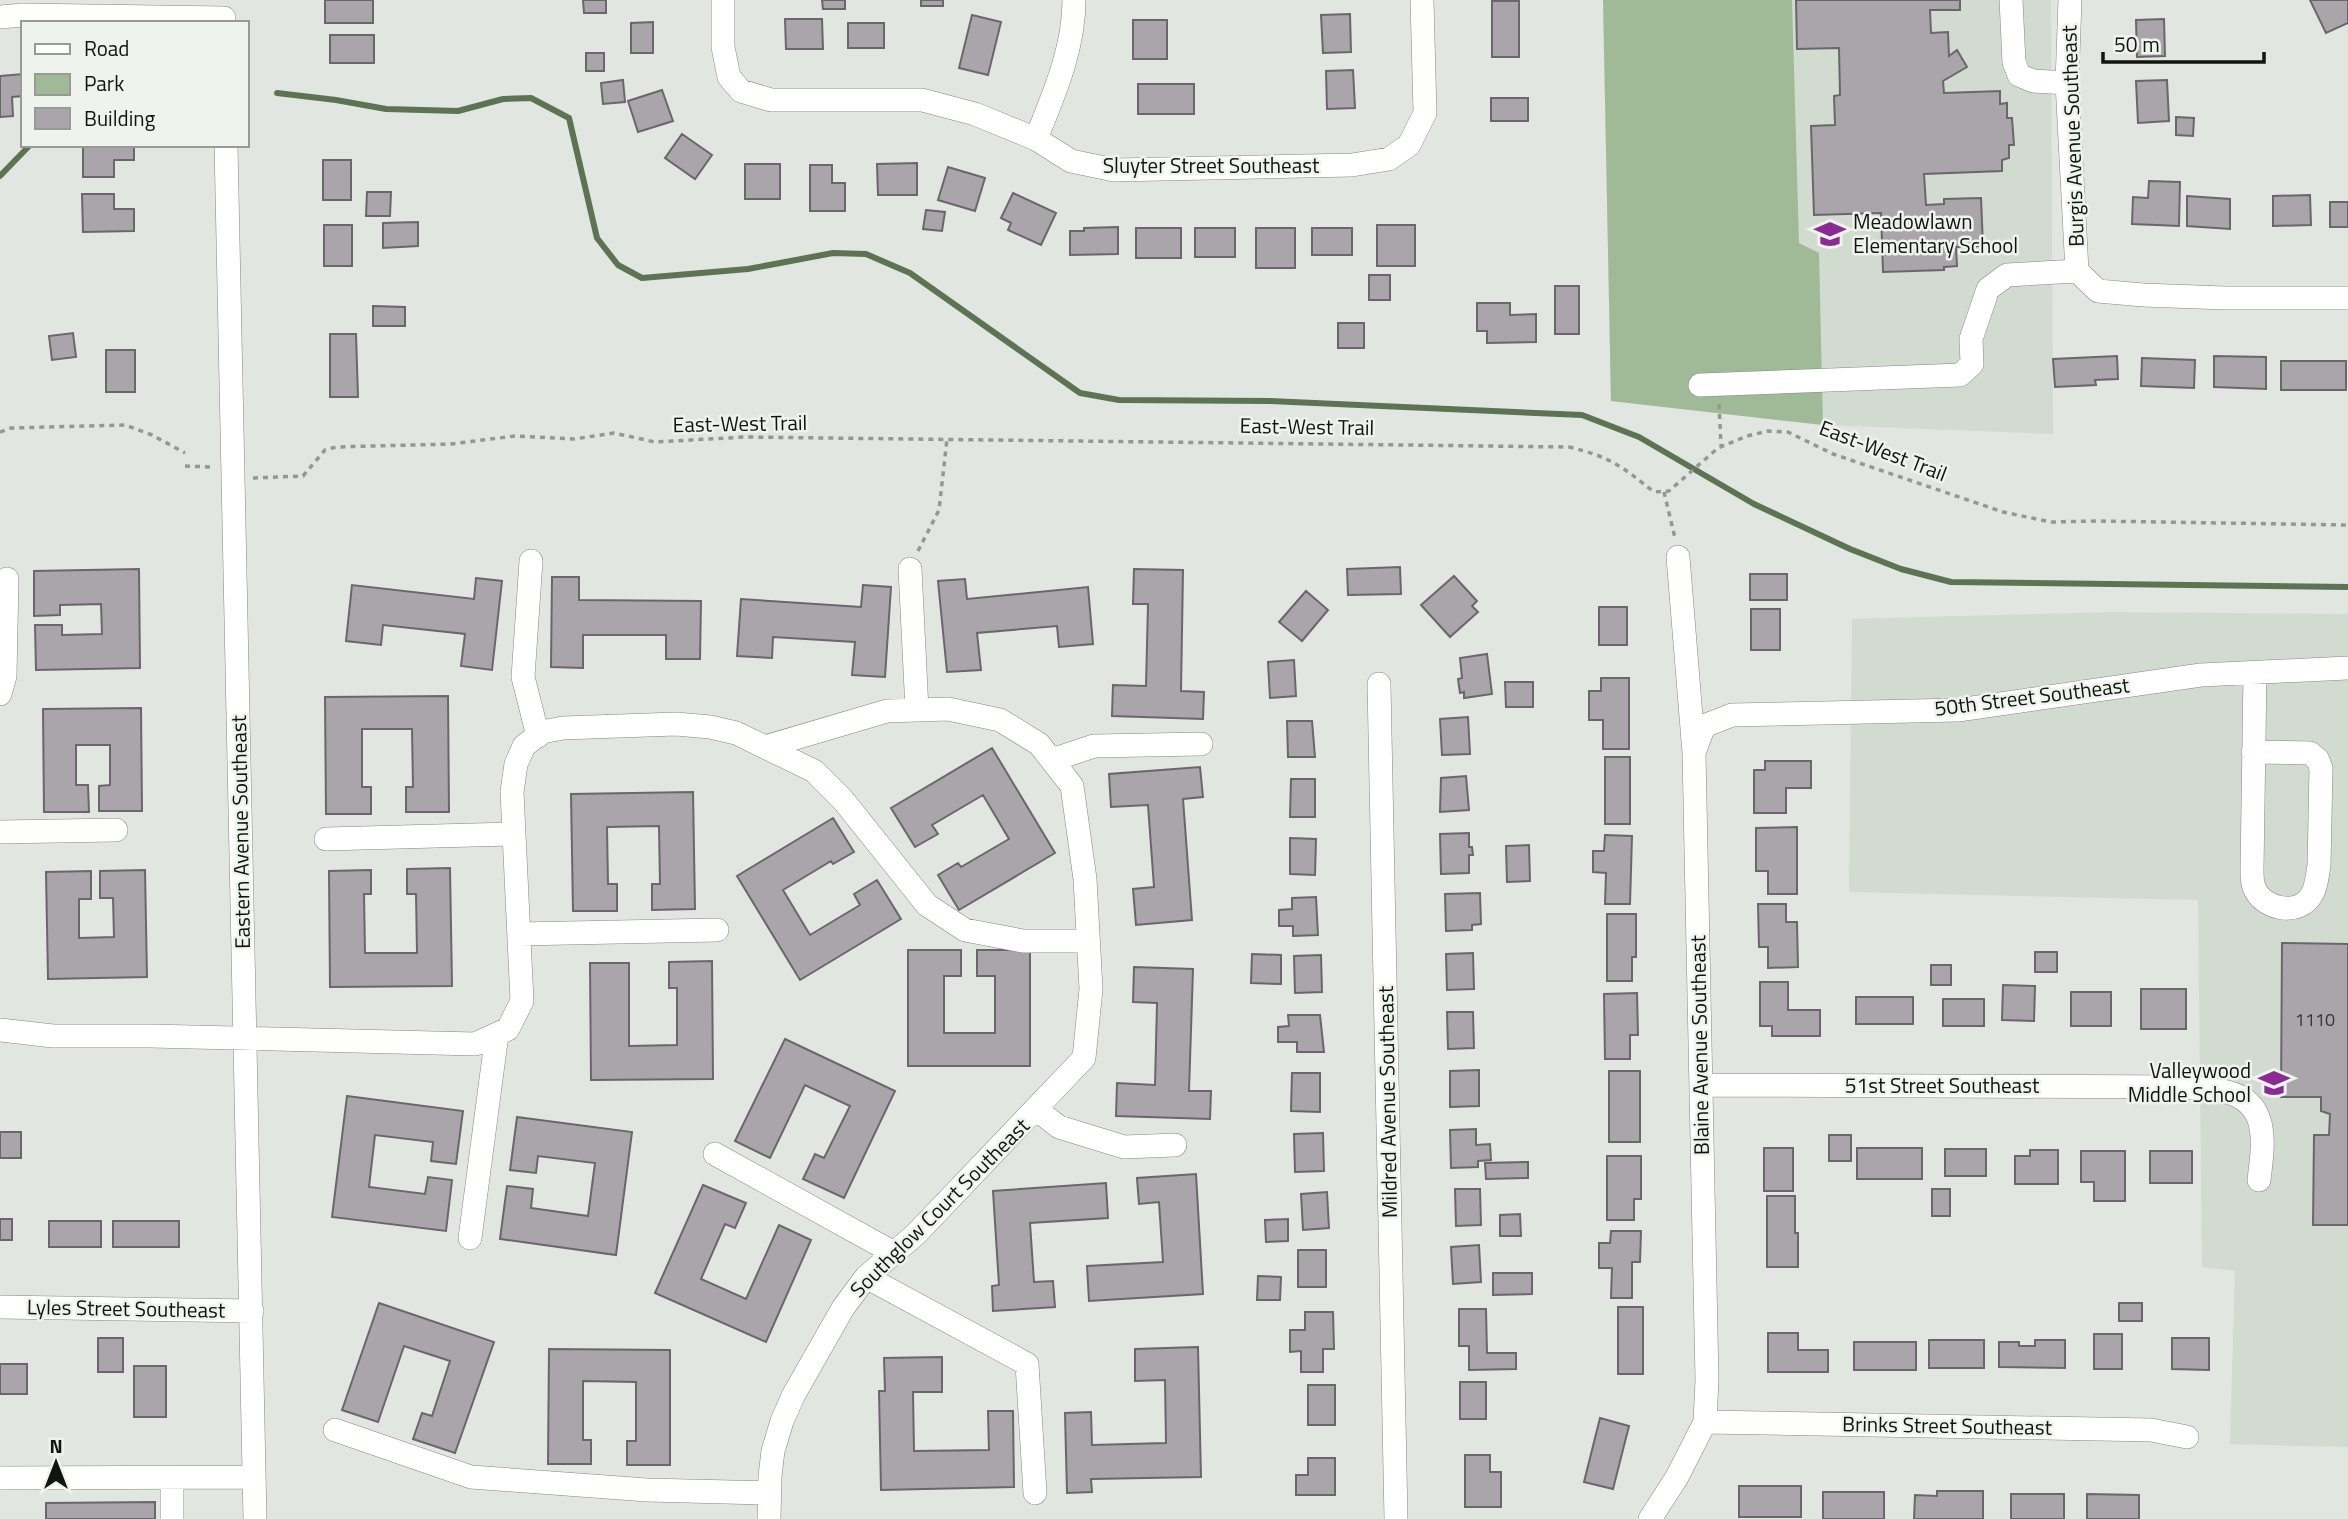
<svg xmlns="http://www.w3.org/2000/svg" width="2348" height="1519" viewBox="0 0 2348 1519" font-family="'Titillium Web',sans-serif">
  <rect width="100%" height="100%" fill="#e1e6e0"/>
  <!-- built -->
  <path fill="#d2dbcf" d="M1603,0H2051L2053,434L1823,425L1611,401Z
    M2112,612L2348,614V1447L2230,1444L2235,1271L2202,1267L2198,900L1849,892L1852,619Z"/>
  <!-- green -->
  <path fill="#a0ba97" d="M1603,0H1792L1799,243L1819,253L1823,425L1611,401Z"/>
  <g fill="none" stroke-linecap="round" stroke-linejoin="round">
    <!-- stream -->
    <path stroke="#5d7454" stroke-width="6" d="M277,93L336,100L386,109L458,111L503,99L531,98L569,118L597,238L618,265L642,278L748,269L833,253L866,254L910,273L1080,393L1119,400L1270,401L1582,415L1639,437L1754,504L1850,549L1901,569L1951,582L2348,587
      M0,176L30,145"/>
  </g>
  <!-- building -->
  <path fill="#aaa5aa" stroke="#6b666b" stroke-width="2" d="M325,0H373V23H325Z
    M583,0H606V13H584Z
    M822,0H845V9H823Z
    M921,0H943V6H921Z
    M1796,0H1960V10H1930L1931,33L1948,32L1949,56L1957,50L1967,67L1943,81L1944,93L2000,91V104L2007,103V118H2012L2014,145H2009V158L2002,160V171L1924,174L1926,205L1944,204V199L1981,198L1983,246L1956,247L1957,266L1944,267V270L1883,272L1881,213L1814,215L1811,126L1835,125L1834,96L1840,95L1839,48L1797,49Z
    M2310,0H2348V23L2326,33Z
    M1492,1H1519V57H1492Z
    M1350,14L1351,52L1323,53L1321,15Z
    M972,15L1001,22L988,75L959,68Z
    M785,19H822L823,49H786Z
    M2164,19L2165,56L2137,57L2136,20Z
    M1133,20H1167V59H1133Z
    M653,22V53H631V23Z
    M848,23H884V48H848Z
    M330,35H374V63H330Z
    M586,53H604V71H586Z
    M1353,70L1355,108L1327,109L1326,71Z
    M23,74V96L12,97L13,116L0,117V76Z
    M623,80L625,102L603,104L601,83Z
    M2167,80L2169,121L2138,123L2136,81Z
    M1138,84H1194V114H1138Z
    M662,90L673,121L638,132L628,101Z
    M1491,98H1528V121H1491Z
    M2176,117L2194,118L2193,136L2176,135Z
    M682,134L712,155L695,179L665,158Z
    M83,145H134V160H114V177H83Z
    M323,160H351V200H323Z
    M917,163V195H878L877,164Z
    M745,164H780V199H745Z
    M810,165H832V183H845V211H810Z
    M948,167L985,178L975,211L938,200Z
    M2149,181L2180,182L2179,226L2132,224L2133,197L2148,198Z
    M367,192H391L390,216H366Z
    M1013,193L1056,213L1041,245L1008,230L1011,223L1001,218Z
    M82,194H114V209H134V231L83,232Z
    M2310,195L2311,225L2273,226V196Z
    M2187,196L2230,199V229L2187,226Z
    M2330,202H2348V227H2330Z
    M926,210L945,212L942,231L923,229Z
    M418,222V246L383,248V223Z
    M324,225H352V266H324Z
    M1377,225H1415V266H1377Z
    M1118,227V254L1070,255V231H1084V228Z
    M1136,228H1181V258H1136Z
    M1195,228H1235V257H1195Z
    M1256,228H1295V268H1256Z
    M1312,228H1352V255H1312Z
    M1369,275H1390V300H1369Z
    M1555,286H1579V334H1555Z
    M1477,303H1510V315L1536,314V342L1487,343V331H1477Z
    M373,306L405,307V326H373Z
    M1338,323H1364V348H1338Z
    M73,333L76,357L52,360L49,336Z
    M330,334H356L358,397H330Z
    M106,350H135V392H106Z
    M2117,356L2118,379L2095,380L2096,385L2055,387L2053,359Z
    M2214,356L2266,357V389L2214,387Z
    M2142,358L2195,360L2194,388L2141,386Z
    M2281,361H2346V390H2281Z
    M1400,567L1401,594L1348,595L1347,569Z
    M139,569L140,668L36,670L35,625H62V635L102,634L101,604L60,605V615L34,616V571Z
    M1134,569L1183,570L1181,691L1204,692L1203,719L1112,716L1113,685L1146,686L1148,604H1133Z
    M1750,574H1787V600H1750Z
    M1454,576L1477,601L1472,606L1478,612L1450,637L1421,605Z
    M552,577H579V600L701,601L700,659H666V635H583V668L551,667Z
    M476,578L502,581L492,670L461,666L465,634L383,625L381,645L346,641L352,585L474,599Z
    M965,579L967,599L1088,587L1093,644L1059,647L1057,626L977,633L981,670L947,672L938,581Z
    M863,585L891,587L885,677L852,675L855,642L773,637L772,658L737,656L741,599L861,607Z
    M1306,591L1328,610L1302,641L1279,622Z
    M1599,607H1627V645H1599Z
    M1751,609H1780V650H1751Z
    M1487,654L1492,694L1464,698V692L1460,693L1458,679L1462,678L1460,658Z
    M1294,660L1296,696L1270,698L1268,662Z
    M1601,678H1629V749H1603V720H1589V691H1601Z
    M1505,682H1533V707H1506Z
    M448,696L449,812H406V787H413L412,729H362V787H371V814H326L325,697Z
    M141,708L142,811H99V786L110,785V745H76V785H88L89,812H44L43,709Z
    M1468,717L1470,754L1442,755L1440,719Z
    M1287,721H1312L1315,757H1288Z
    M992,748L1055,853L959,910L938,875L958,863L961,867L1009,839L983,795L932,825L938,834L915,847L891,808Z
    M1605,757H1630V824H1605Z
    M1765,761H1811V788H1786V813H1754V770H1765Z
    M1200,767L1203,797L1183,799L1192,920L1136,925L1133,889L1154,887L1148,805L1111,807L1109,774Z
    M1466,776L1469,810L1440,812L1441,778Z
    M1291,779H1315V817H1290Z
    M693,792L695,909L652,910V884H660L659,826L607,827L608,884H617V911H573L571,794Z
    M833,818L854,852L833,864L831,861L783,890L810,935L860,905L854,894L877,880L901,919L800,980L737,876Z
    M1797,827V894H1768V871H1756V828Z
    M1469,833V847H1472L1473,855H1469V873L1441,874L1440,834Z
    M1605,835L1632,836L1630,904H1605L1606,873L1593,872V851H1604Z
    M1290,838L1316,839L1315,875L1290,874Z
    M1529,845L1530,881L1507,882L1506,846Z
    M450,868L452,986L330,987L329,871L371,870V894H364L365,953H417L416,894H407V869Z
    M145,870L147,977L48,979L46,872L91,871V899H79V938L114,937L113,898H100V871Z
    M1480,893L1481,924L1472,925V930L1446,931L1445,894Z
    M1316,897L1318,935L1293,936V926H1279V910L1292,909V898Z
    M1758,904H1786V922H1797L1798,967L1768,968V947H1759Z
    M1607,914H1636V957H1632V981H1607Z
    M2282,943L2348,944V1225H2313L2314,1135H2329L2330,1114L2321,1111V1097H2281Z
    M908,950H961V976H944V1033H995V976H977V950H1030V1066H908Z
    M2035,952H2057V972H2035Z
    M1473,953L1474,989L1447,990L1446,954Z
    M1252,954L1281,955V984L1251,983Z
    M1321,955L1322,992L1295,993L1294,956Z
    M712,961L713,1079L591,1080L590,963H629V1046L677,1045V988H669V962Z
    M1931,965H1951V985H1931Z
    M1134,967L1193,969L1189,1091H1211L1210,1119L1116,1116L1117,1083L1155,1085L1157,1003L1133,1002Z
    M1760,982H1788V1010H1820V1036H1772V1026H1760Z
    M2003,985L2035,986L2034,1021L2002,1020Z
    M2141,989H2186V1029H2141Z
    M2071,992H2111V1026H2071Z
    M1637,993L1638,1035H1630V1059H1605L1604,994Z
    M1856,997H1913V1024H1856Z
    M1943,999H1984V1026H1943Z
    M1447,1012H1473L1474,1048L1448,1049Z
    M1288,1015H1320L1324,1052H1297V1042H1278V1027L1289,1026Z
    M785,1039L895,1091L844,1198L803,1179L815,1154L824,1158L850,1106L805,1085L770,1158L735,1141Z
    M1479,1070V1106L1450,1107V1071Z
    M1609,1071H1640V1142H1609Z
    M1292,1073H1320V1112L1291,1111Z
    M347,1096L463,1111L456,1164L431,1161L433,1142L375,1135L369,1187L425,1194L428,1177L452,1180L446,1231L332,1217Z
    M517,1117L632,1132L616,1255L500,1239L507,1186L533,1189L531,1208L588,1216L595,1163L538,1156L536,1173L510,1170Z
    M1476,1129V1145L1490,1144L1491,1160L1478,1161V1167L1451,1168L1450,1130Z
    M0,1132H21V1158H0Z
    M1323,1133L1324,1171L1295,1172L1294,1134Z
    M1829,1135H1851V1161H1829Z
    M1764,1148H1793V1191H1764Z
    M1857,1148H1922V1179H1857Z
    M1945,1149H1986V1176H1945Z
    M2030,1150H2058V1184H2015V1156H2030Z
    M2081,1151H2125V1201H2094V1182H2081Z
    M2150,1151H2192V1183H2150Z
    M1607,1156H1641V1199H1634V1220H1607Z
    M1528,1162V1178L1486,1179L1485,1163Z
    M1196,1174L1203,1294L1089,1301L1087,1266L1163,1262L1159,1202L1139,1204L1137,1178Z
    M1106,1183L1108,1218L1030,1223L1034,1282L1053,1281L1055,1307L993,1311L992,1286L999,1285L993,1191Z
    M703,1185L746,1203L735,1228L725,1224L701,1279L746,1299L779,1225L811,1240L766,1342L655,1293Z
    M1455,1189H1480L1481,1225L1456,1226Z
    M1932,1189H1950V1216H1932Z
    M1327,1192L1329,1228L1303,1230L1301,1194Z
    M1767,1196H1795V1233H1798V1267H1767Z
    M1520,1214L1521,1236H1500V1215Z
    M0,1219H12V1240H0Z
    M1288,1219V1241L1266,1242L1265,1220Z
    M49,1221H101V1247H49Z
    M113,1221H179V1247H113Z
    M1611,1231H1641L1640,1262H1632V1298H1611L1612,1268H1599V1243H1610Z
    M1479,1245L1481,1282L1453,1284L1451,1247Z
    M1298,1250H1326V1287H1298Z
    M1493,1273H1532V1294L1493,1295Z
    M1258,1276L1281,1277L1280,1300H1257Z
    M379,1303L494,1342L455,1453L413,1439L422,1413L432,1416L450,1361L404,1346L378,1422L342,1410Z
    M2119,1303H2142V1321H2119Z
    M1618,1307H1643V1374H1618Z
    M1459,1309H1486L1487,1353H1516V1369L1469,1370V1346H1459Z
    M1305,1312H1333L1334,1349H1323V1372H1301V1351L1290,1352V1330H1305Z
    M1768,1333H1798V1350H1828V1372H1768Z
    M2094,1334H2122V1369H2094Z
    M98,1338H123V1372H98Z
    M2172,1338H2209V1370L2172,1369Z
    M1929,1340H1984V1368H1929Z
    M2035,1340H2065V1368L1999,1367V1342H2019V1346H2035Z
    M1854,1342H1916V1370H1854Z
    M1198,1347L1201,1477L1091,1479L1092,1492L1067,1493L1065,1413L1091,1412L1092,1445L1166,1443L1165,1380L1135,1381V1349Z
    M549,1349L670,1350V1465H627V1441H636V1382L583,1381V1440H591V1464H548Z
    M942,1357V1392H913L914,1451L989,1450L988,1411H1013L1014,1487L881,1490L879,1391H885L884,1358Z
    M0,1364H27V1394H0Z
    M134,1366H166V1417H134Z
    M1460,1382H1486V1419H1460Z
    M1308,1385H1335V1425H1308Z
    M1600,1418L1629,1426L1613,1489L1584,1482Z
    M1465,1455H1490V1472H1501V1507H1465Z
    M1308,1458H1335V1495H1296V1475H1308Z
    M1739,1486H1801V1517H1739Z
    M1937,1491H1983V1519H1914L1915,1495L1937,1496Z
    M1823,1492H1884V1519H1823Z
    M2011,1494H2064V1519H2011Z
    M2087,1494L2139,1495V1519H2087Z
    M155,1502V1519H46V1503Z"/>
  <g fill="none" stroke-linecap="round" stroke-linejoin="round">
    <!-- minor casing -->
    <g stroke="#848882" stroke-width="24">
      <path id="minor" d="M723,0V47L729,77L741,91L771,100H922L975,114L1036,139L1071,161L1114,170L1352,165L1389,159L1409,145L1425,113L1422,0
        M2011,0L2014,62L2019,75L2033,81L2067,83
        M2070,0L2067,83L2077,271
        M0,17L23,15L224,18
        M1036,139C1054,94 1074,49 1074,0
        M226,145L255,1519
        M2077,271L2098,291L2143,295L2225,298H2348
        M1700,385L1960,375L1972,364L1971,339L1988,289L2007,275L2077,271
        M531,561L523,677L538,736
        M910,569L917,710
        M1379,684L1396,1519
        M0,694L5,676L7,579
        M765,747L887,711L948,709L1000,720L1039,744L1072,786L1085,879L1091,989L1084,1058L916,1234L866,1277L843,1308L793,1396L782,1421L773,1451L770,1476L769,1519
        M1695,750L1704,726L1732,715L1958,710L2201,675L2348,668
        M2253,752L2310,753L2318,760L2321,768L2319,866C2317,875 2317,886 2312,894C2300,917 2262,910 2254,887C2252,882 2252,875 2252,870L2255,673
        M1052,760L1094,746L1201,744
        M0,832L116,830
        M326,839L514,834
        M519,934L717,930
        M0,1030L53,1036H150L475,1044L508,1029L522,1001L512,792L516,764L524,746L542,732L563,728L676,724L710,727L736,733L814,771L843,800L927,905L965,930L1023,941H1088
        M1701,1085L2183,1087C2197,1089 2214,1088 2227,1092C2271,1103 2263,1146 2259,1180
        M1037,1110L1059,1127L1124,1147L1175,1145
        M715,1154L894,1253
        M470,1238L497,1034
        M866,1277L1027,1364L1035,1493
        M0,1307L252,1311
        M1705,1422L2151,1430L2187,1437
        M335,1430L471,1477L647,1490L769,1493
        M0,1478L254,1477
        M172,1478V1519
        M1650,1519L1677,1477L1705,1422L1707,1380L1694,753L1678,557"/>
    </g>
    <!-- path -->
    <path stroke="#949894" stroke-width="3.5" stroke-dasharray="5 5" stroke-linecap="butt" d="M1719,404L1721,445
      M0,432L11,428L125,425L152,435L185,453
      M185,466L210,467
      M253,478L303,476L325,450L336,447L451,444L515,436L574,439L614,433L655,442L745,437L1569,447C1611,457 1621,466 1654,492L1669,491L1718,448L1747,436L1768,431L1788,432L1833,454L2003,512L2051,522L2097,521L2348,525
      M1664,492L1675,538
      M918,551L939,510L947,439"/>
    <!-- minor -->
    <use href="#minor" stroke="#fff" stroke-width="23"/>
  </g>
  <!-- icons -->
  <defs>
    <g id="school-bare" transform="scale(2.415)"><path d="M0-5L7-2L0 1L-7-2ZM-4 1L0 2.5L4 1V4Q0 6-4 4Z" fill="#8a2a93" stroke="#eff3ed" stroke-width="2.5" paint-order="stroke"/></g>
  </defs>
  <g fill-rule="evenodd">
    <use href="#school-bare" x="1830" y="234"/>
    <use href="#school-bare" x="2274" y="1083"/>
  </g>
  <g text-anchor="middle" stroke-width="5" stroke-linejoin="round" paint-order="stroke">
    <!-- number labels -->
    <g font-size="18" fill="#383838">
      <text x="2315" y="1026">1110</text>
    </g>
    <!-- street labels -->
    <g font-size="21" fill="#121412" stroke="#eff3ed">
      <text transform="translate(2073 136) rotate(-92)" y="7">Burgis Avenue Southeast</text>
      <text x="1211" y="173">Sluyter Street Southeast</text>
      <text transform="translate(740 424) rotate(-1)" y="7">East-West Trail</text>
      <text transform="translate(1307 427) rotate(1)" y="7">East-West Trail</text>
      <text transform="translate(1883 451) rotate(21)" y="7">East-West Trail</text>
      <text transform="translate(2032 697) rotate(-7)" y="7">50th Street Southeast</text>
      <text transform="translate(241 832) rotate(-91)" y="7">Eastern Avenue Southeast</text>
      <text transform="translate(1700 1045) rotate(-91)" y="7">Blaine Avenue Southeast</text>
      <text x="1942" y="1093">51st Street Southeast</text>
      <text transform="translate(1388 1102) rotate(-91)" y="7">Mildred Avenue Southeast</text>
      <text transform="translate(940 1208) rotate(-45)" y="7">Southglow Court Southeast</text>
      <text transform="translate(126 1309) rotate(1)" y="7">Lyles Street Southeast</text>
      <text transform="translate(1947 1426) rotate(1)" y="7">Brinks Street Southeast</text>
    </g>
    <!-- poi labels -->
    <g font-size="21" fill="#121412" stroke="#eff3ed" text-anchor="start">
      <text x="1853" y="229">Meadowlawn<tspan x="1853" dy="24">Elementary School</tspan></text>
      <text x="2251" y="1078" text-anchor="end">Valleywood<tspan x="2251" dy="24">Middle School</tspan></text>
    </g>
  </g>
  <!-- legend -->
  <rect x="21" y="21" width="228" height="126" fill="#eff3ed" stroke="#979a95" stroke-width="2"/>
  <rect x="35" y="44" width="35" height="10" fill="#ffffff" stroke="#979a95" stroke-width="2"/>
  <text x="84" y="56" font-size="21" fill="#121412">Road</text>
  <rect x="35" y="74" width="35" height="21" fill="#a0ba97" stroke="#979a95" stroke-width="2"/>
  <text x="84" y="91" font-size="21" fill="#121412">Park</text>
  <rect x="35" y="108" width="35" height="21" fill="#aaa5aa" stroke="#979a95" stroke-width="2"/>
  <text x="84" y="126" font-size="21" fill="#121412">Building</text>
  <!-- north arrow -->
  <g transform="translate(56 1463)" stroke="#eff3ed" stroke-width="5" paint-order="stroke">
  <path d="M0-5L12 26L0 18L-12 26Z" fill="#121412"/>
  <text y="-10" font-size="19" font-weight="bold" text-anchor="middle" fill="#121412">N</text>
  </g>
  <!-- scale -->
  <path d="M2103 52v10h161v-10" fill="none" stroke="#121412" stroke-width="3.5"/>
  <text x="2114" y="52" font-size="21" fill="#121412" stroke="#eff3ed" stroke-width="5" paint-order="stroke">50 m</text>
</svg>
